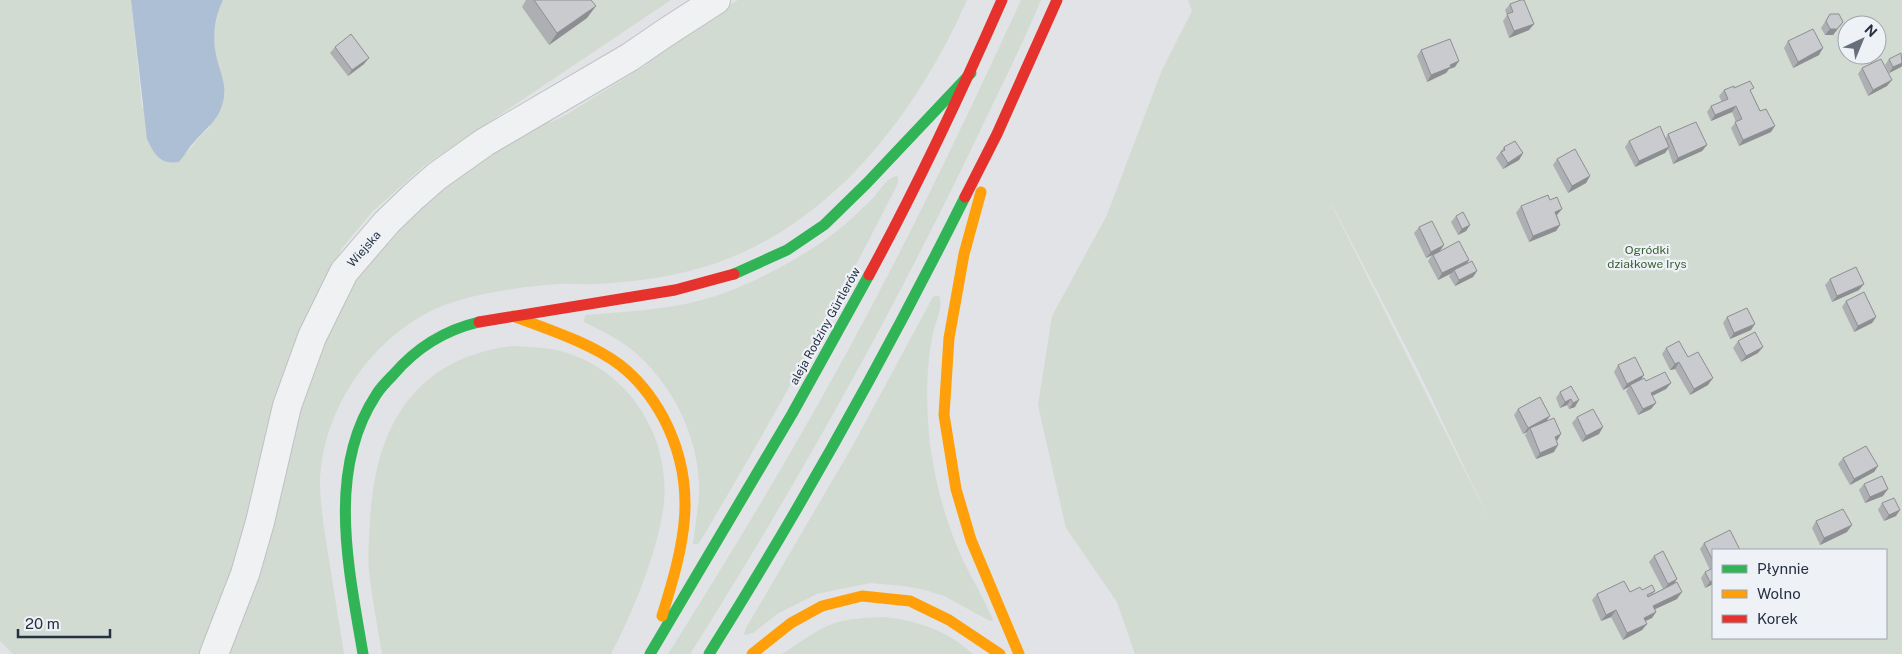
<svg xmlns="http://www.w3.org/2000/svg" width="1902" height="654" viewBox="0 0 1902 654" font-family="'Public Sans',sans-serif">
  <rect width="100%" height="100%" fill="#e1e3e6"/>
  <!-- green -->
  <path fill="#d1dbd1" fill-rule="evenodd" d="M0,0H131L142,107L187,153L200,136L209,128L225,94L216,57L214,36L218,10L223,0H671L425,165L372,212L342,248L300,337L257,471L258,495L206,654H13L0,641Z
    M738,0H967C915,117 827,232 700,268C666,278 631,282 595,284C583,285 571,283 558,284C541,285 523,287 506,290C482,294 457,299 435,309C369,340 320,413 320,487C321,511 325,536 329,560C334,591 339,623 344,654H224L312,366L347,290L385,239L446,182L541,121L551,122L564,116L646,65L653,51L662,45Z
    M1021,0H1041C1022,45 1000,89 979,133C893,313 796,486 690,654H668C742,537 813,418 877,296C928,199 975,100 1021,0Z
    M1188,0H1902V654H1135L1117,602L1066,528L1038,405L1052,316L1107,215L1162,70L1192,11ZM1847,25H1877V55H1847ZM1331,203L1417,368L1490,521L1331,204ZM1713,550H1886V638H1713Z
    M896,176L898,177V183C837,305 770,423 701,540L698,544H693C695,524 700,502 699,482C696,431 671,382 631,349C617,338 600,330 584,322L585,315C624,312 664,310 702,300C743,289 790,264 825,240C842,228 859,212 874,197C880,190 886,179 896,176Z
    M936,296H939C943,306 937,319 934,329C926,362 926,401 929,435C933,473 943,513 958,549C968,573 983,596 993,620L990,621L944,596L925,590L904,586L870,583L817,594L777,614L753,633L746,635L744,634L746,628L852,447L933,297Z
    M512,346C528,347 545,347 561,351C632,371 676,443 662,516C654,560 632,614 611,654H382C378,629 373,604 370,579C367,560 369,541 370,522C375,429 412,359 512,346Z
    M883,617C916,620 948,631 973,654H782C798,644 814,631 832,624C848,618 866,618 883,617Z"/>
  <!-- water -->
  <path fill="#acbfd4" d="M131,0H223C213,20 212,42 218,63C221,73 226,86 224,97C220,120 209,125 195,141C189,147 185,155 179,162C160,165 154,154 147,139Z"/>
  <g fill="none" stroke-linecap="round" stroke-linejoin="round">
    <!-- street casing -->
    <g stroke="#bfc1c4" stroke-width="30">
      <path id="street" d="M214,654L245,574L260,522L287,406L312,337L344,272L387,222L413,197L437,176L485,142L630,57L665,33L716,0"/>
    </g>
    <!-- street -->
    <use href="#street" stroke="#f0f1f3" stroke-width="28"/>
    <!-- fast -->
    <path stroke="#30b455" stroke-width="11" d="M734,274L787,250L824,225L867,183L971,73
      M363,654C349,570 326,471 376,395C380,388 387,381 393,375C416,348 445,330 479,322
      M650,654L792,414L869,275
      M709,654C802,506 887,353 965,197"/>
    <!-- slow -->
    <path stroke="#ff9f0a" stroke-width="11" d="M981,192L964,254L949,338L944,415L956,489L971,540L1019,654
      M513,316C547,329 591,343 620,365C638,379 652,397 663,417C700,487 684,545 662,616
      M752,654L791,623L822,606L862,596L910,601L949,620L1000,654"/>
    <!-- jam -->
    <path stroke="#e5322d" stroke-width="11" d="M965,197L997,134L1057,0
      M869,275C918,185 961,93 1002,0
      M479,322L675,290L734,274"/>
  </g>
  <!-- wall -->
  <path fill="#adafb2" d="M526,0H591L587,18L549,45L522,7Z
    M1510,4L1534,24L1529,30L1509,38L1503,21L1507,15L1505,10Z
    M1830,14L1843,22L1833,35H1825L1821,28Z
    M1788,41L1819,55L1793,68L1784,48Z
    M335,47L364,64L348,76L330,53Z
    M1421,50L1455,67L1449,69L1446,73L1427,82L1417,56Z
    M1889,59L1901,67L1889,73L1885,65Z
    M1862,68L1887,86L1868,96L1858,74Z
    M1734,88L1751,92L1771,132L1739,146L1731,128L1736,122L1732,112L1711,121L1707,112L1711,106L1722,102L1719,96L1724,90Z
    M1668,134L1707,145L1702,151L1673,164L1668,149L1665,153L1635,167L1625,147L1629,141L1665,139Z
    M1504,147L1523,153L1519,160L1503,169L1496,158Z
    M1557,159L1590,176L1586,183L1568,193L1553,165Z
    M1521,206L1557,215L1560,225L1556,231L1529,242L1516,213Z
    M1456,216L1470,225L1466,231L1458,235L1451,222Z
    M1419,227L1444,245L1440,251L1469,260L1467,263L1477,271L1473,277L1455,286L1449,276L1452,273L1438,280L1428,261L1432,255L1426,258L1414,233Z
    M1830,279L1859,290L1832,302L1825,285Z
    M1846,301L1876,317L1872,323L1854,332L1842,307Z
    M1727,317L1751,330L1730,339L1723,323Z
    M1738,341L1758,353L1741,362L1733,348Z
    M1666,348L1688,357L1708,385L1690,395L1675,369L1670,370L1662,354Z
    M1618,365L1644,375L1641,379L1646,381L1671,383L1666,389L1652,396L1651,409L1638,415L1626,391L1629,387L1623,390L1614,372Z
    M1571,386L1575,407L1569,409L1567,405L1560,408L1556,398L1560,392Z
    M1518,409L1547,421L1556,441L1554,452L1536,459L1525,435L1527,432L1523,434L1514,415Z
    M1577,417L1599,434L1582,442L1572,423Z
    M1843,458L1878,466L1874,472L1850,485L1838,464Z
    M1864,484L1883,496L1865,503L1859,490Z
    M1882,503L1896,516L1884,521L1878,510Z
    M1816,521L1847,532L1820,545L1812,528Z
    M1704,543L1713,550V584L1705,588L1701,578L1705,572L1710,570L1700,549Z
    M1654,556L1677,579L1674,584L1677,599L1655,609L1656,612L1652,618L1645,621L1647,624L1642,630L1623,640L1611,617L1601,621L1592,600L1597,594L1630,592L1642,590L1655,591L1653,594L1663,589L1649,562Z"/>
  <!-- shaded-wall -->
  <path fill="#8d8e91" d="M596,6L587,18L549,45L557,33Z
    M1843,22L1833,35H1825L1830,29Z
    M1534,24L1529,30L1509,38L1514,31Z
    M1823,48L1819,55L1793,68L1798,62Z
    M369,58L364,64L348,76L352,70Z
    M1459,61L1455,67L1449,69L1446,73L1427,82L1431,75L1450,65Z
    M1902,63V66L1901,67L1889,73L1893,67Z
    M1892,80L1887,86L1868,96L1873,90Z
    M1736,106L1732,112L1711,121L1715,115Z
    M1775,126L1771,132L1739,146L1743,140Z
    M1707,145L1702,151L1673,164L1678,158Z
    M1669,147L1665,153L1635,167L1639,161Z
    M1523,153L1519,160L1503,169L1508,163Z
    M1590,176L1586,183L1568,193L1572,186Z
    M1562,209L1557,215L1551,218L1555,212Z
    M1470,225L1466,231L1458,235L1462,229Z
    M1560,225L1556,231L1529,242L1533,236Z
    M1444,245L1439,252L1426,258L1431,252Z
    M1469,260L1465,266L1454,270L1452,273L1438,280L1442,273Z
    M1477,271L1473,277L1455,286L1459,280Z
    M1864,284L1859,290L1832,302L1837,296Z
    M1876,317L1872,323L1854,332L1858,326Z
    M1755,324L1751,330L1730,339L1734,333Z
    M1763,347L1758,353L1741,362L1746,356Z
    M1679,362L1675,369L1670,370L1675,364Z
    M1644,375L1640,381L1630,385L1629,387L1623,390L1627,384Z
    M1713,378L1708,385L1690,395L1694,389Z
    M1671,383L1666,389L1646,399L1651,393Z
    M1571,399L1567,405L1560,408L1565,402Z
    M1579,400L1575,407L1569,409L1573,403Z
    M1656,403L1651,409L1638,415L1643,409Z
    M1550,416L1545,423L1530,428L1527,432L1523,434L1528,428Z
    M1603,427L1599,434L1582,442L1586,436Z
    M1561,434L1557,441L1555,437Z
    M1558,445L1554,452L1536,459L1540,453Z
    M1878,466L1874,472L1850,485L1854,479Z
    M1888,489L1883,496L1865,503L1870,497Z
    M1900,510L1896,516L1884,521L1889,515Z
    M1852,525L1847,532L1820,545L1824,538Z
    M1677,579L1673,585L1664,590L1668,584Z
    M1713,580V584L1705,588L1710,582Z
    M1682,592L1677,599L1649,612L1653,606Z
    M1616,610L1611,617L1601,621L1606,615Z
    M1656,612L1652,618L1639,624L1644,618Z
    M1647,624L1642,630L1623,640L1627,633Z"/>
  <!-- building -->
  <path fill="#c9cbcf" stroke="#8d8e91" d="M534,0H591L596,6L557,33Z
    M1521,0H1524L1534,24L1514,31L1507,14L1513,12L1510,4Z
    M1830,14H1839L1843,22L1837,29H1830L1826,21Z
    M1813,29L1823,48L1798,62L1788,41Z
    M351,34L369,58L352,70L335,47Z
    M1450,39L1459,61L1450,65L1451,67L1431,75L1421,50Z
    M1901,53L1902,63L1893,67L1889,59Z
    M1881,59L1892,80L1873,90L1862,68Z
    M1750,81L1754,88L1750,90L1760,111L1766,109L1775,126L1743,140L1735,122L1742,119L1736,106L1715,115L1711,106L1728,99L1724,90L1734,86V88Z
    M1696,122L1707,145L1678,158L1668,134Z
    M1660,126L1669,147L1639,161L1629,141Z
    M1515,141L1523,153L1508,163L1501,152L1505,150L1504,147Z
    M1575,149L1590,176L1572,186L1557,159Z
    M1548,195L1550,200L1557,197L1562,209L1555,212L1560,225L1533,236L1521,206Z
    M1463,212L1470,225L1462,229L1456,216Z
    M1432,221L1444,245L1431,252L1419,227Z
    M1459,241L1469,260L1442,273L1433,255Z
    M1472,261L1477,271L1459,280L1454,270Z
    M1856,267L1864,284L1837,296L1830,279Z
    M1864,292L1876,317L1858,326L1846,301Z
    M1747,308L1755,324L1734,333L1727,317Z
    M1755,332L1763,347L1746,356L1738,341Z
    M1679,341L1688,357L1698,352L1713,378L1694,389L1679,362L1675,364L1666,348Z
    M1635,357L1644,375L1627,384L1618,365Z
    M1665,372L1671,383L1651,393L1656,403L1643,409L1630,385L1644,378L1646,381Z
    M1571,386L1579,400L1573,403L1571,399L1565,402L1560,392Z
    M1540,397L1550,416L1528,428L1518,409Z
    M1593,409L1603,427L1586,436L1577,417Z
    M1554,418L1561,434L1555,437L1558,445L1540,453L1530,428Z
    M1866,446L1878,466L1854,479L1843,458Z
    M1882,476L1888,489L1870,497L1864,484Z
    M1894,498L1900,510L1889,515L1882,503Z
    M1843,509L1852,525L1824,538L1816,521Z
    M1730,530L1740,550H1713V561L1704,543Z
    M1663,551L1677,579L1668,584L1654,556Z
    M1713,568V580L1710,582L1705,572Z
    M1624,581L1630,592L1640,587L1642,590L1652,585L1655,591L1647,595L1648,597L1677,582L1682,592L1653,606L1656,612L1644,618L1647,624L1627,633L1616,610L1606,615L1597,594Z"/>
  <g text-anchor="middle" stroke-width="4.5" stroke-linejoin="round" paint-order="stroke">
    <!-- street labels -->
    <g font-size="12" fill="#263042" stroke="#eef2f7">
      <text transform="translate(364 249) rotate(-49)" y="4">Wiejska</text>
      <text transform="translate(825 326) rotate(-61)" y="4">aleja Rodziny Gürtlerów</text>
    </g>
    <!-- park labels -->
    <g font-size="12" fill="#3a5f32" stroke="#eef2f7">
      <text x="1647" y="254">Ogródki<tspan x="1647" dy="14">działkowe Irys</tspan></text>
    </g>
  </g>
  <!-- legend -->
  <rect x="1712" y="549" width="175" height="90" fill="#eef2f7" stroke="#9ea4af"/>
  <rect x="1722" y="565" width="25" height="8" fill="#30b455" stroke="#9ea4af"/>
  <text x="1757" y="574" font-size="15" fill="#263042">Płynnie</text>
  <rect x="1722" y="590" width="25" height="8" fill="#ff9f0a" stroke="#9ea4af"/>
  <text x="1757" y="599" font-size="15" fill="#263042">Wolno</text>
  <rect x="1722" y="615" width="25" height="8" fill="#e5322d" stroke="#9ea4af"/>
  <text x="1757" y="624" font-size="15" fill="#263042">Korek</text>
  <!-- north arrow -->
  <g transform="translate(1862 40) rotate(44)"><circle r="24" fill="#eef2f7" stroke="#9ea4af"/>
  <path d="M0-4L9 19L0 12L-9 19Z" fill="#676f7b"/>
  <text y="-8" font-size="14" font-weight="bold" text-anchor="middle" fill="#263042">N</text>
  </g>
  <!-- scale -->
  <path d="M18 629v8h92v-8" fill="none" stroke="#263042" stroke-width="2.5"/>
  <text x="25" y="629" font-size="15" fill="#263042" stroke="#eef2f7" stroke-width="4" paint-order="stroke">20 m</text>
</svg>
